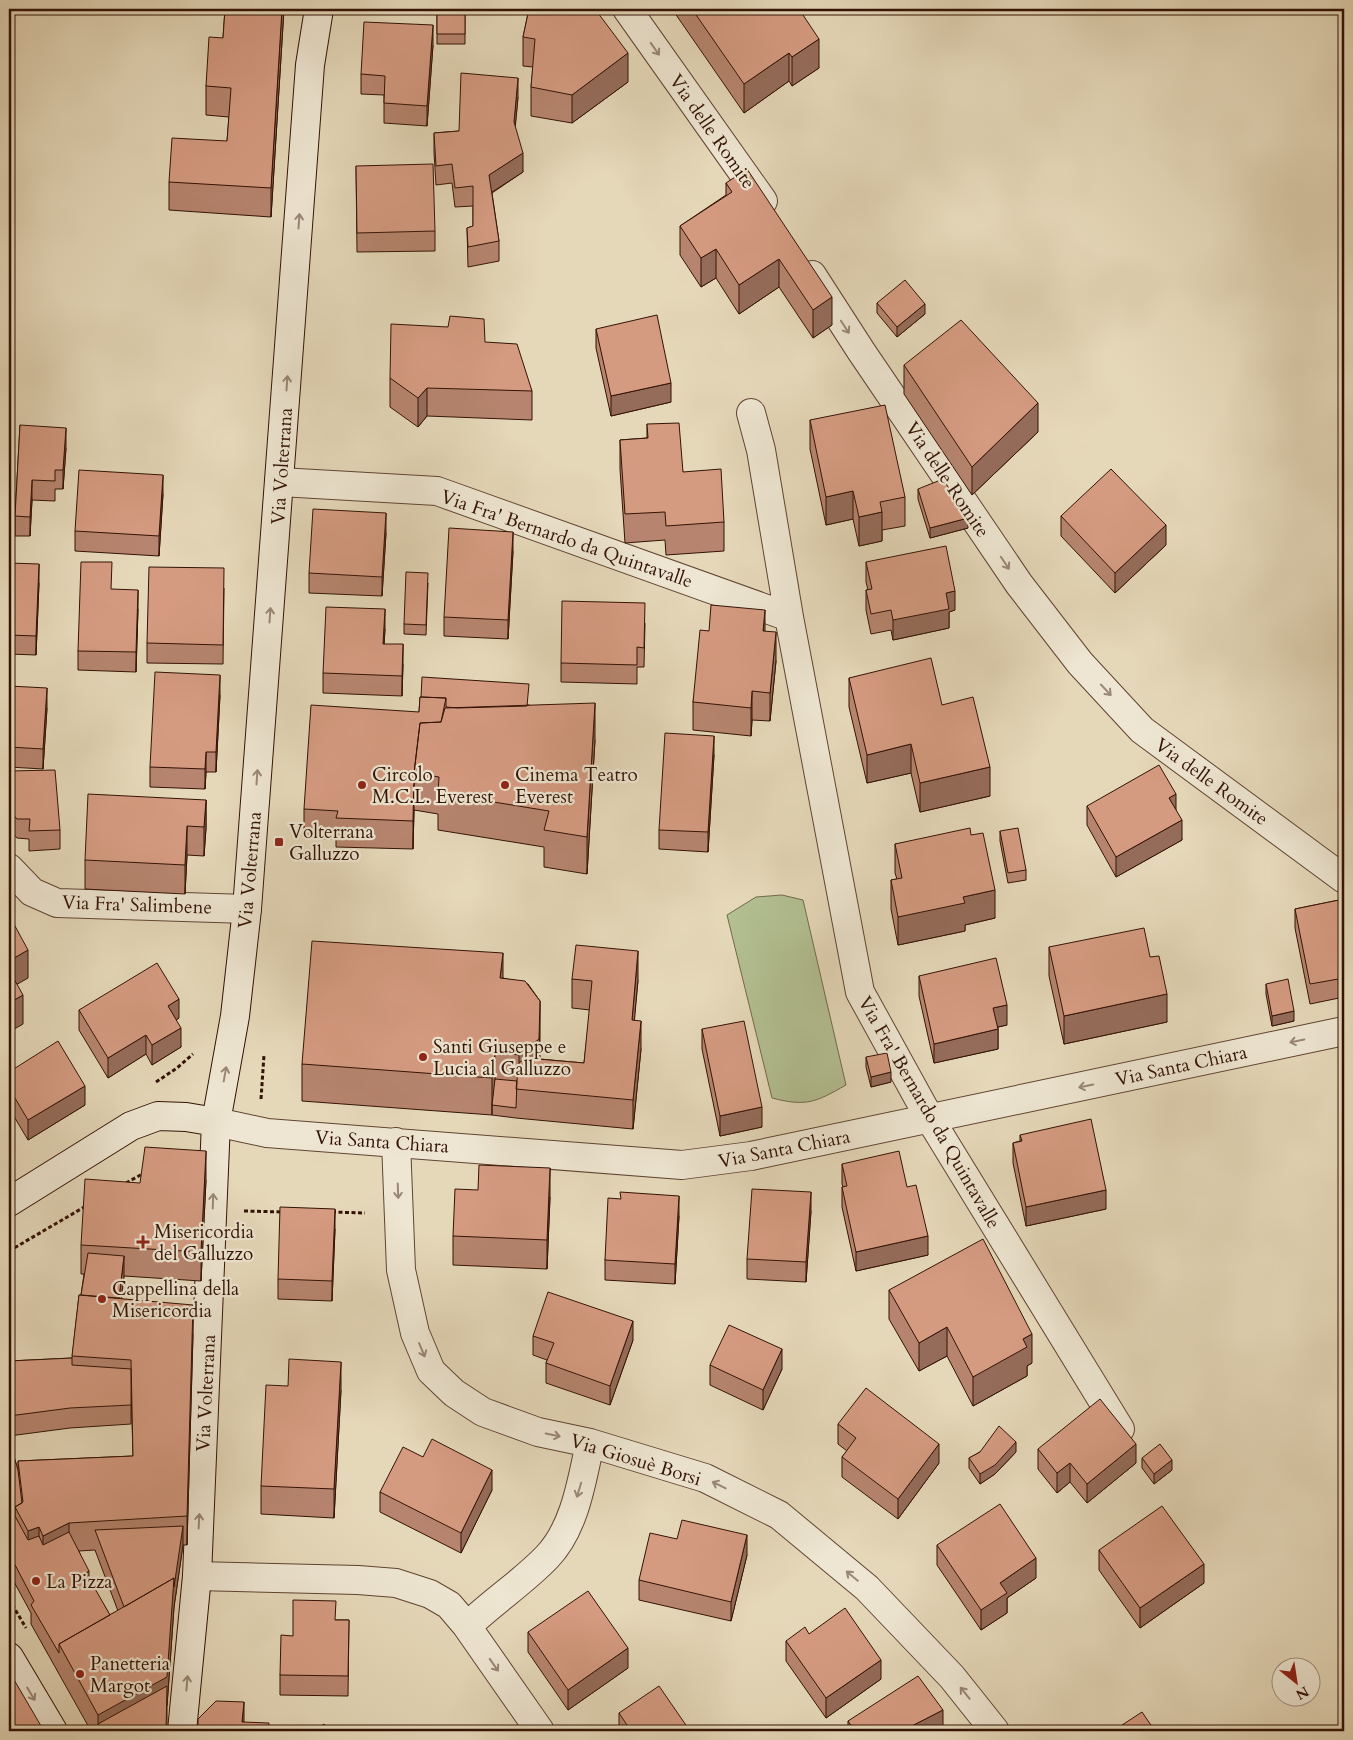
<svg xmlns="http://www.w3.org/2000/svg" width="1353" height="1740" viewBox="0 0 1353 1740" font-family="Cardo,serif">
  <rect width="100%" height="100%" fill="#e5d8b9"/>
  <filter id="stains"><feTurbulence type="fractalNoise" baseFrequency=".004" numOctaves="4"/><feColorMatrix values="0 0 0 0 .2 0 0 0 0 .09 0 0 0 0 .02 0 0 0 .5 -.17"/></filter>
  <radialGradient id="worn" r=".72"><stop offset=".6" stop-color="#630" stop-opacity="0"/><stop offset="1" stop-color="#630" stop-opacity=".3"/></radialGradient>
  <!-- green -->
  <path fill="#b2bf91" stroke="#72684b" d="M782,895L803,900L846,1085C816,1102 807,1107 772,1098L727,915L756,897Z"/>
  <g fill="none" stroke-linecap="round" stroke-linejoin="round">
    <!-- street casing -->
    <g stroke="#604432" stroke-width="30">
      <path id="street" d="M627,9L763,201
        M812,275L861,351L1019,584L1080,663L1142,730L1344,879
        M751,413L761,450L789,617L860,992L930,1119L1120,1429
        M280,482L437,491L789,617
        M9,868L32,892L57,903L247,909
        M216,1122L267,1133L682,1165L751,1156L1344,1031
        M396,1142L401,1270L415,1333L431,1371L454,1393L483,1412L538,1432L590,1443L705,1478L779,1515L867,1588L952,1677L995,1731
        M197,1576L358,1580L396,1583L430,1594L449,1605L466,1625L540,1731
        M466,1625L474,1620C498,1598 525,1580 547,1557C575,1528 582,1480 590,1443"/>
    </g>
    <!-- secondary casing -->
    <g stroke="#331205" stroke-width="30">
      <path id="secondary" d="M9,1202L131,1126L158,1116L186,1117L216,1122
        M9,1657L53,1731
        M182,1731L197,1576L216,1122L235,1016L247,909L310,65L319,9"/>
    </g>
    <!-- path -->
    <path stroke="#331205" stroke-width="3" stroke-dasharray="4 2.5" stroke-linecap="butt" d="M156,1082L177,1068L193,1054
      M261,1099L264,1055
      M126,1183L144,1173
      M244,1211L283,1212
      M332,1212L365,1213
      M9,1251L86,1206
      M9,1599L26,1628"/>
    <!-- street -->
    <use href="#street" stroke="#eee6d2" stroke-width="28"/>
    <!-- secondary -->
    <use href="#secondary" stroke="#eee6d2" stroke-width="28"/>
  </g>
  <!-- wall -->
  <path fill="#b7856f" stroke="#331205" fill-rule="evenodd" d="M225,9H284L271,217L169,210V182L227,141L229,117L206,115V86L223,38Z
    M437,9H465V44H437Z
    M529,9L628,82L572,123L531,116V87L533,67L523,66V37Z
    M672,9H799L819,68L792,86L789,81L744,113Z
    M433,45L427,126L384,123V95L361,94V74Z
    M518,97L515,127L523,172L492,193L499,241V261L468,267L467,228L473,226V206L455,207L452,183L436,185L434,153V133L459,131Z
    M356,166L435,231V251L357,252Z
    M726,183L832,325L813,338L779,287L739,314L716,278L701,287L680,255V226L726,195Z
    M877,303L925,314L897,337L877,313Z
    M596,329L671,402L611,416L596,348Z
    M9,332L14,352L11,409L9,408Z
    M485,342L532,391V420L427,416L418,427L390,407V378Z
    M904,365L1038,432L972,495L904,394Z
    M810,420L905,497V526L882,530V541L859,546L853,519L826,525L810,449Z
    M647,424L683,472L724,522V551L666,555L665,540L625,543L620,469V440L647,438Z
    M20,425L66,448L63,489H55V501L32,500L30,536H15V516Z
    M918,489L968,528L930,538L918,499Z
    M163,494L159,556L75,551V531Z
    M1061,516L1166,545L1115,593L1061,536Z
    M386,533L382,596L309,593V573Z
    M513,551L508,639L444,636V617Z
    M866,562L955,610L949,612V628L893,640L891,630L871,634L866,610V590H868L866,582Z
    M9,563L39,583L36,655L9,654Z
    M428,583L426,635L404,634V624Z
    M224,588L223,664L147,663V643Z
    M112,589L138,609L136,672L78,670V651Z
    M645,623L644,667H637V684L561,682V663Z
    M385,629L384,644L403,664L402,696L323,693V673Z
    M709,631H765L776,661L770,721L752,720L751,736L693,730V702Z
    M849,678L942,705L990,796L920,812L911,773L867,783L849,707Z
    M9,686L47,708L43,769L9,767Z
    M220,695L216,772H206L205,789L150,787V767Z
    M420,697L529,705L595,740L587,874L544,867V847L438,830V814L414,810L413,849L336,847V839L304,838V809L419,712Z
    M714,755L708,852L659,849V830Z
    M9,771L60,830V849L29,851V839L17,838L9,829Z
    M206,800V828L204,856L187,855L185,894L85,889V860Z
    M1087,806L1176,810L1182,840L1116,877L1087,825Z
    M1000,831L1026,870V880L1008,883L1000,841Z
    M971,835L995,918L965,925V931L898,945L891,909V880L897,879L895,873V844Z
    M1344,899V997L1310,1004L1295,928V909Z
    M1049,947L1150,957L1167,1022L1064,1044L1049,976Z
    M919,976L1007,1025L998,1027V1049L934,1063L919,996Z
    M503,978L528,984L540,1001V1059L584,1063L590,1010L572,1008V979L638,980L634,1020L641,1049L633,1129L516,1118L492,1115L302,1101V1064Z
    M1266,984L1294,1021L1272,1026L1266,994Z
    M79,1010L179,1018L176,1020L181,1047L152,1065L146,1054L108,1078L79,1030Z
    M702,1029L762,1127L720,1136L702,1049Z
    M866,1057L891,1082L871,1087L866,1067Z
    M9,1072L85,1105L28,1140L9,1108Z
    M1020,1135L1106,1209L1026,1226L1013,1163V1143L1020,1141Z
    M842,1164L907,1187L928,1255L856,1271L842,1207V1187H843L842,1184Z
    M206,1180L201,1281L124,1276L121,1298L193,1334L187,1545H183L174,1607L167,1706V1731H91L31,1624V1613L13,1580L9,1583V1440L18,1470V1461L133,1456L131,1389V1424L70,1428L9,1436V1361L72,1358L79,1295H81L84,1274H81V1245L140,1183ZM95,1550L118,1611L110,1615L89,1580L79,1551Z
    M550,1197L547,1269L453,1265V1236Z
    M621,1199L679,1216L675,1284L605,1280V1260Z
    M811,1211L806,1282L747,1279V1259Z
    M335,1229L332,1301L278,1299V1279Z
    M889,1290L1032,1363L1027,1366V1376L973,1406L947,1356L919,1371L889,1319Z
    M533,1336L633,1340L610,1405L546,1383V1363L547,1360L533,1355Z
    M710,1365L782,1369L763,1410L710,1385Z
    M341,1390L334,1518L261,1514V1486Z
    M838,1424L939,1463L898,1519L842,1477V1457L847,1451L838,1444Z
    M1038,1449L1136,1463L1087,1503L1070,1482L1057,1493L1038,1469Z
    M980,1452H1016L995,1474L980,1484L969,1468V1458Z
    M1142,1458L1172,1470L1154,1484L1142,1468Z
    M492,1490L461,1553L380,1512V1492Z
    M677,1539L747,1555L731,1621L639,1600V1580Z
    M937,1545L1036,1578L1007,1598V1613L981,1630L937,1565Z
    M1099,1550L1204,1583L1140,1628L1099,1570Z
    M336,1620H349L348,1696L280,1695V1675L293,1636Z
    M528,1632L628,1668L568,1710L528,1652Z
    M786,1641L881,1679L826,1718L786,1661Z
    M619,1713L690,1731H619Z
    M848,1721L943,1730L940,1731H848Z"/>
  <!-- shaded-wall -->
  <path fill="#956c5a" stroke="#331205" d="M282,9H284L271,217V188Z
    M433,25V45L427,126V106Z
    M819,39V68L792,86V57Z
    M628,53V82L572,123V95Z
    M789,53V81L744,113V84Z
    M518,78V97L514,141V122Z
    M523,153V172L489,194V175Z
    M716,249V278L701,287V258Z
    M779,259V287L739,314V285Z
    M832,297V325L813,338V310Z
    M925,304V314L897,337V327Z
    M14,332V352L11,409V389Z
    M671,383V402L611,416V396Z
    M427,388V416L418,427V398Z
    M1038,403V432L972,495V467Z
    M66,428V448L63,489V470Z
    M163,475V494L159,556V536Z
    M32,480V500L30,536V517Z
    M853,491V519L826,525V497Z
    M882,512V541L859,546V517Z
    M386,513V533L382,596V577Z
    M968,518V528L930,538V528Z
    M1166,525V545L1115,593V573Z
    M513,532V551L508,639V620Z
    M39,564V583L36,655V636Z
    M138,590V609L136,672V652Z
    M955,591V610L949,612V628L893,640V620L946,593Z
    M385,609V629L383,663V644Z
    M765,610V639L763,631Z
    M776,632V661L770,721V693Z
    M403,644V664L402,696V676Z
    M220,675V695L216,772V752Z
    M47,688V708L43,769V749Z
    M752,691V720L751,736V708Z
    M595,703V740L587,874V837Z
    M714,736V755L708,852V832Z
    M911,744V773L867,783V755Z
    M206,752V772L205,789V769Z
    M990,767V796L920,812V783Z
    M414,781V810L413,849V821Z
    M1176,794V814L1169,798Z
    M206,800V828L204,856V827Z
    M1182,820V840L1116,877V857Z
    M187,826V855L185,894V865Z
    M995,890V918L965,925V931L898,945V917L963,897Z
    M28,950V978L9,989V961Z
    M638,951V980L632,1048V1020Z
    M503,953V990L500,978Z
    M1167,994V1022L1064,1044V1016Z
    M23,995V1024L9,1032V1003Z
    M179,999V1018L168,1025V1006Z
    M540,1001L539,1076L519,1082V1055Z
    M1007,1005V1025L993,1028V1008Z
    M1294,1011V1021L1272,1026V1016Z
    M641,1021V1049L633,1129V1100Z
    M181,1028V1047L152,1065V1045Z
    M998,1029V1049L934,1063V1044Z
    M146,1035V1054L108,1078V1058Z
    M495,1052V1089L492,1105V1115V1078Z
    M891,1072V1082L871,1087V1077Z
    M85,1086V1105L28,1140V1120Z
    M762,1107V1127L720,1136V1116Z
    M206,1151V1180L201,1281V1252Z
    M550,1168V1197L547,1269V1240Z
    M1106,1190V1209L1026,1226V1207Z
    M811,1192V1211L806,1282V1262Z
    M679,1196V1216L675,1284V1264Z
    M335,1209V1229L332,1301V1281Z
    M928,1236V1255L856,1271V1252Z
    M124,1256V1276L118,1328V1308Z
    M193,1305V1334L187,1545V1516Z
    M633,1321V1340L610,1405V1386Z
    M947,1327V1356L919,1371V1343Z
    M1032,1334V1363L1027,1366V1376L973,1406V1377L1023,1339Z
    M782,1349V1369L763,1410V1390Z
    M341,1362V1390L334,1518V1489Z
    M1016,1442V1452L995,1474L980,1484V1474Z
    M939,1444V1463L898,1519V1499Z
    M1136,1444V1463L1087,1503V1484Z
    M1172,1460V1470L1154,1484V1474Z
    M1070,1463V1482L1057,1493V1473Z
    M492,1470V1490L461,1553V1533Z
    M69,1523V1551L43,1565V1536Z
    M183,1526V1545L174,1607L167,1706L98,1724V1715L127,1634Z
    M39,1527V1556L28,1559V1531Z
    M747,1535V1555L731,1621V1602Z
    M1036,1558V1578L1007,1598V1613L981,1630V1610L1000,1583Z
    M13,1561V1580L9,1583V1564Z
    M1204,1564V1583L1140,1628V1608Z
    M89,1571V1591L86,1573Z
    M628,1648V1668L568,1710V1690Z
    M881,1660V1679L826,1718V1698Z
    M244,1702V1722H242Z
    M943,1710V1730L940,1731H902Z"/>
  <!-- building -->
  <path fill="#d59b81" stroke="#331205" d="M225,9H282L271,188L169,182L172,138L227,141L231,88L206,86L209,37L223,38Z
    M437,9H465V34H437Z
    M529,9H595L628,53L572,95L531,87L535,39L523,37Z
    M692,9H799L819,39L792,57L789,53L744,84Z
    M364,22L433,25L427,106L384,103L385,76L361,74Z
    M461,73L518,78L514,122L523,153L489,175L499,241L468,247L467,228L473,226V186L455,188L452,164L436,166L434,133L459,131Z
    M433,164L435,231L357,233L356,166Z
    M747,169L832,297L813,310L779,259L739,285L716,249L701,258L680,226L732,192L726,183Z
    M905,280L925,304L897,327L877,303Z
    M657,315L671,383L611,396L596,329Z
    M450,316L484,319L485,342L517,344L532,391L427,388L418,398L390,378L391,324L448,327Z
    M961,320L1038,403L972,467L904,365Z
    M9,332H14L11,389H9Z
    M885,405L905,497L880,502L882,512L859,517L853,491L826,497L810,420Z
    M679,423L683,472L721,469L724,522L666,526L665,512L625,514L620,440L648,438L647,424Z
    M20,425L66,428L63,470H55V481L32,480L30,517L15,516Z
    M1111,469L1166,525L1115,573L1061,516Z
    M79,470L163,475L159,536L75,531Z
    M943,479L968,518L930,528L918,489Z
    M313,509L386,513L382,577L309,573Z
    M449,528L513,532L508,620L444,617Z
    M946,546L955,591L946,593L949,609L893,620L891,610L871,614L866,590L872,589L866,562Z
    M81,562H112L111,589L138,590L136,652L78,651Z
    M9,563L39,564L36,636L9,635Z
    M149,567L224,568L223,645L147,643Z
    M406,572L428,573L426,625L404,624Z
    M562,601L645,603L644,648L637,647V665L561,663Z
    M711,605L765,610L763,631L776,632L770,693L752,691L751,708L693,702L700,630L709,631Z
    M326,607L385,609L383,644H403L402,676L323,673Z
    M931,658L942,705L973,697L990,767L920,783L911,744L867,755L849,678Z
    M155,672L220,675L216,752H206L205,769L150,767Z
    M422,677L529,684L527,706L458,708L446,707V698L421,697Z
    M9,686L47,688L43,749L9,747Z
    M420,697L446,698L441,722L420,723L414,773L413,821L336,818L338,811L304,809L311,705L419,712Z
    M595,703L587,837L544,830L549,811L438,793L439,777L414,773L420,723L441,722L445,708Z
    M665,733L714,736L708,832L659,830Z
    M1159,765L1176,794L1169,798L1182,820L1116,857L1087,806Z
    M55,770L60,830L29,831L30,819H17L9,810V771Z
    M88,794L206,800L204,827L187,826L185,865L85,860Z
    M970,828L971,835L983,833L995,890L963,897L965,903L898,917L891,880L902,878L895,844Z
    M1018,828L1026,870L1008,873L1000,831Z
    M1344,899V978L1310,984L1295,909Z
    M9,915L28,950L9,961Z
    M1144,928L1150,957L1159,956L1167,994L1064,1016L1049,947Z
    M312,941L503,953L500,978L525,981L540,1001L539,1039L519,1055L495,1052L492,1078L302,1064Z
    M576,945L638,951L632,1020L641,1021L633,1100L516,1089L519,1063L526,1058L584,1063L592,981L572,979Z
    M996,958L1007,1005L993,1008L998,1029L934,1044L919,976Z
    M157,963L179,999L168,1006L181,1028L152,1045L146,1035L108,1058L79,1010Z
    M9,970L23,995L9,1003Z
    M1288,979L1294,1011L1272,1016L1266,984Z
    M744,1021L762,1107L720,1116L702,1029Z
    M58,1041L85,1086L28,1120L9,1088V1072Z
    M887,1053L891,1072L871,1077L866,1057Z
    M495,1079L517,1081L516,1108L492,1105Z
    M1091,1119L1106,1190L1026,1207L1013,1143L1022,1141L1020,1135Z
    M145,1147L206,1151L201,1252L81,1245L85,1179L140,1183Z
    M899,1151L907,1187L916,1185L928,1236L856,1252L842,1187L847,1186L842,1164Z
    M479,1165L550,1168L547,1240L453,1236L455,1189L478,1190Z
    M752,1189L811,1192L806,1262L747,1259Z
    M620,1192L679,1196L675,1264L605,1260L608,1198L621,1199Z
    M280,1207L335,1209L332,1281L278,1279Z
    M983,1239L1032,1334L1023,1339L1027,1347L973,1377L947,1327L919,1343L889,1290Z
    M88,1253L124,1256L119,1298L81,1295Z
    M548,1292L633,1321L610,1386L546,1363L554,1343L533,1336Z
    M79,1295L193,1305L187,1516L69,1523L43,1536L39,1527L28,1531L15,1507L23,1502L18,1461L133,1456L131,1360L72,1356Z
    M729,1325L782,1349L763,1390L710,1365Z
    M72,1358V1365L131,1369V1405L70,1408L9,1416V1361Z
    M289,1359L341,1362L334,1489L261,1486L266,1385L288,1386Z
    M866,1388L939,1444L898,1499L842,1457L856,1438L838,1424Z
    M1100,1399L1136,1444L1087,1484L1070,1463L1057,1473L1038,1449Z
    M999,1426L1016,1442L995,1465L980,1474L969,1458L980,1452Z
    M432,1439L492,1470L461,1533L380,1492L403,1447L423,1457Z
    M9,1440L18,1470L22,1503L15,1507V1516L28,1540L39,1536L43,1545L69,1532L89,1571L86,1573L110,1615L59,1644V1653L31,1605L34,1601L13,1561L9,1564Z
    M1160,1444L1172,1460L1154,1474L1142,1458Z
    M1000,1504L1036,1558L1000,1583L1007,1593L981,1610L937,1545Z
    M1162,1506L1204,1564L1140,1608L1099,1550Z
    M682,1520L747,1535L731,1602L639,1580L650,1533L677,1539Z
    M183,1526L174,1587V1578L124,1607L95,1530Z
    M174,1578L167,1677L98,1715L59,1644Z
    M588,1591L628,1648L568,1690L528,1632Z
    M293,1600L336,1601L335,1620H349L348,1676L280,1675L281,1635L293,1636Z
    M845,1608L881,1660L826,1698L786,1641L805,1627L809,1634Z
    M918,1676L943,1710L902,1731H855L848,1721Z
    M13,1678L44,1731H9V1680Z
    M167,1686L166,1731H103L98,1724Z
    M659,1686L690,1731H631L619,1713Z
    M216,1701L244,1702L242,1722L269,1723L268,1731H198V1719Z
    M1142,1712L1155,1731H1113Z
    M324,1724L329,1731H315Z"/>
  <!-- one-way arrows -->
  <defs><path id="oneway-shaft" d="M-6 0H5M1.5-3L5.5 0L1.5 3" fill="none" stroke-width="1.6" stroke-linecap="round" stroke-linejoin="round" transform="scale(1.25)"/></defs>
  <g stroke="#9a8776">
    <use href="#oneway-shaft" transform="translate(655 49) rotate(55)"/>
    <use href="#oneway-shaft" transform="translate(299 221) rotate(-86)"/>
    <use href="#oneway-shaft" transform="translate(845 327) rotate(57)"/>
    <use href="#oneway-shaft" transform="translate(287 383) rotate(-86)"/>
    <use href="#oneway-shaft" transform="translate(1005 563) rotate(56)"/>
    <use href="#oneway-shaft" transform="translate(270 615) rotate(-86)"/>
    <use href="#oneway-shaft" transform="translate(1106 690) rotate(47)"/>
    <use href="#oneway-shaft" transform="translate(257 777) rotate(-86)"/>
    <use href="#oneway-shaft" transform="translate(1297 1041) rotate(168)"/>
    <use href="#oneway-shaft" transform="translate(225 1074) rotate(-80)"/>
    <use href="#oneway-shaft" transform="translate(1086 1086) rotate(168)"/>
    <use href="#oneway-shaft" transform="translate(398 1191) rotate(88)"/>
    <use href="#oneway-shaft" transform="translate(213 1201) rotate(-88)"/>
    <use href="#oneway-shaft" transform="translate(422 1350) rotate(67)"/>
    <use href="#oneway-shaft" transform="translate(553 1435) rotate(12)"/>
    <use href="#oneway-shaft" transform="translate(719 1485) rotate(-154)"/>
    <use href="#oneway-shaft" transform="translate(579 1490) rotate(107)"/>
    <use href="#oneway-shaft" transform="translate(199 1521) rotate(-87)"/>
    <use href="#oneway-shaft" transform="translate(852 1576) rotate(-140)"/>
    <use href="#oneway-shaft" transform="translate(494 1665) rotate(55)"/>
    <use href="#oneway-shaft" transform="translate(187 1683) rotate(-85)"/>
    <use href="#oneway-shaft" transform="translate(965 1693) rotate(-129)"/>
    <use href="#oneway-shaft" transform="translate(31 1694) rotate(59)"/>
  </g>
  <!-- markers -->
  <g fill="#8f2418" stroke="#eee6d2" stroke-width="2">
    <circle cx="362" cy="785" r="5"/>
    <circle cx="505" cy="785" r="5"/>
    <rect x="274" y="837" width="10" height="10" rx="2.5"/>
    <circle cx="423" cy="1057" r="5"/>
    <path d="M140.5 1234.5h5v5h5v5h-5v5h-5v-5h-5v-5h5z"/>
    <circle cx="102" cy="1299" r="5"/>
    <circle cx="36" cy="1581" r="5"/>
    <circle cx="80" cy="1674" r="5"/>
  </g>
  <g text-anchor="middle" stroke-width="4.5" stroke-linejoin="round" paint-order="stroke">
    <!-- street labels -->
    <g font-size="19" fill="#331205" stroke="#eee6d2">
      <text transform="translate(713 131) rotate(55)" y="7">Via delle Romite</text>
      <text transform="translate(281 466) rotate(-86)" y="7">Via Volterrana</text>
      <text transform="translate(948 479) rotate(56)" y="7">Via delle Romite</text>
      <text transform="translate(567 538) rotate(19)" y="7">Via Fra' Bernardo da Quintavalle</text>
      <text transform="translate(1212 781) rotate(36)" y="7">Via delle Romite</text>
      <text transform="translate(249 870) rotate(-85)" y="7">Via Volterrana</text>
      <text transform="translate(137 904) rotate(2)" y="7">Via Fra' Salimbene</text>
      <text transform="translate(1181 1065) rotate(-12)" y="7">Via Santa Chiara</text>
      <text transform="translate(930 1112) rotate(60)" y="7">Via Fra' Bernardo da Quintavalle</text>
      <text transform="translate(382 1141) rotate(4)" y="7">Via Santa Chiara</text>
      <text transform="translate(784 1148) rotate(-11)" y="7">Via Santa Chiara</text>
      <text transform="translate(205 1393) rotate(-87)" y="7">Via Volterrana</text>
      <text transform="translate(636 1459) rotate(17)" y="7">Via Giosuè Borsi</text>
    </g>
    <!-- poi labels -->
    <g font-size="19" fill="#331205" stroke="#eee6d2" text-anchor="start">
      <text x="372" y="781">Circolo<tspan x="372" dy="22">M.C.L. Everest</tspan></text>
      <text x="515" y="781">Cinema Teatro<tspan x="515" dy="22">Everest</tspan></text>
      <text x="289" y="838">Volterrana<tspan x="289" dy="22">Galluzzo</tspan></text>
      <text x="433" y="1053">Santi Giuseppe e<tspan x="433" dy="22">Lucia al Galluzzo</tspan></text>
      <text x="154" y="1238">Misericordia<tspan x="154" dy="22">del Galluzzo</tspan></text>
      <text x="112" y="1295">Cappellina della<tspan x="112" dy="22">Misericordia</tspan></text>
      <text x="46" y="1588">La Pizza</text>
      <text x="90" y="1670">Panetteria<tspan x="90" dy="22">Margot</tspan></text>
    </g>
  </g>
  <!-- margin -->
  <rect width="1353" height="1740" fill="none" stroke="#e5d8b9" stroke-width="30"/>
  <rect x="10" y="10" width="1333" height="1720" fill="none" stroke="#331205" stroke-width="2.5"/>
  <rect x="15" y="15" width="1323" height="1710" fill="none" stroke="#331205"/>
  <!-- north arrow -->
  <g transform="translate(1296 1682) rotate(150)"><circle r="24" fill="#eee6d2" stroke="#a39180"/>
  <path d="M0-4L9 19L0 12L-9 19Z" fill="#8f2418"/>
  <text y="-8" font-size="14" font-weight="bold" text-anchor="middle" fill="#331205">N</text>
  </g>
  <rect width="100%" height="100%" filter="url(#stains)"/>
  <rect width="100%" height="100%" fill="url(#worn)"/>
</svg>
